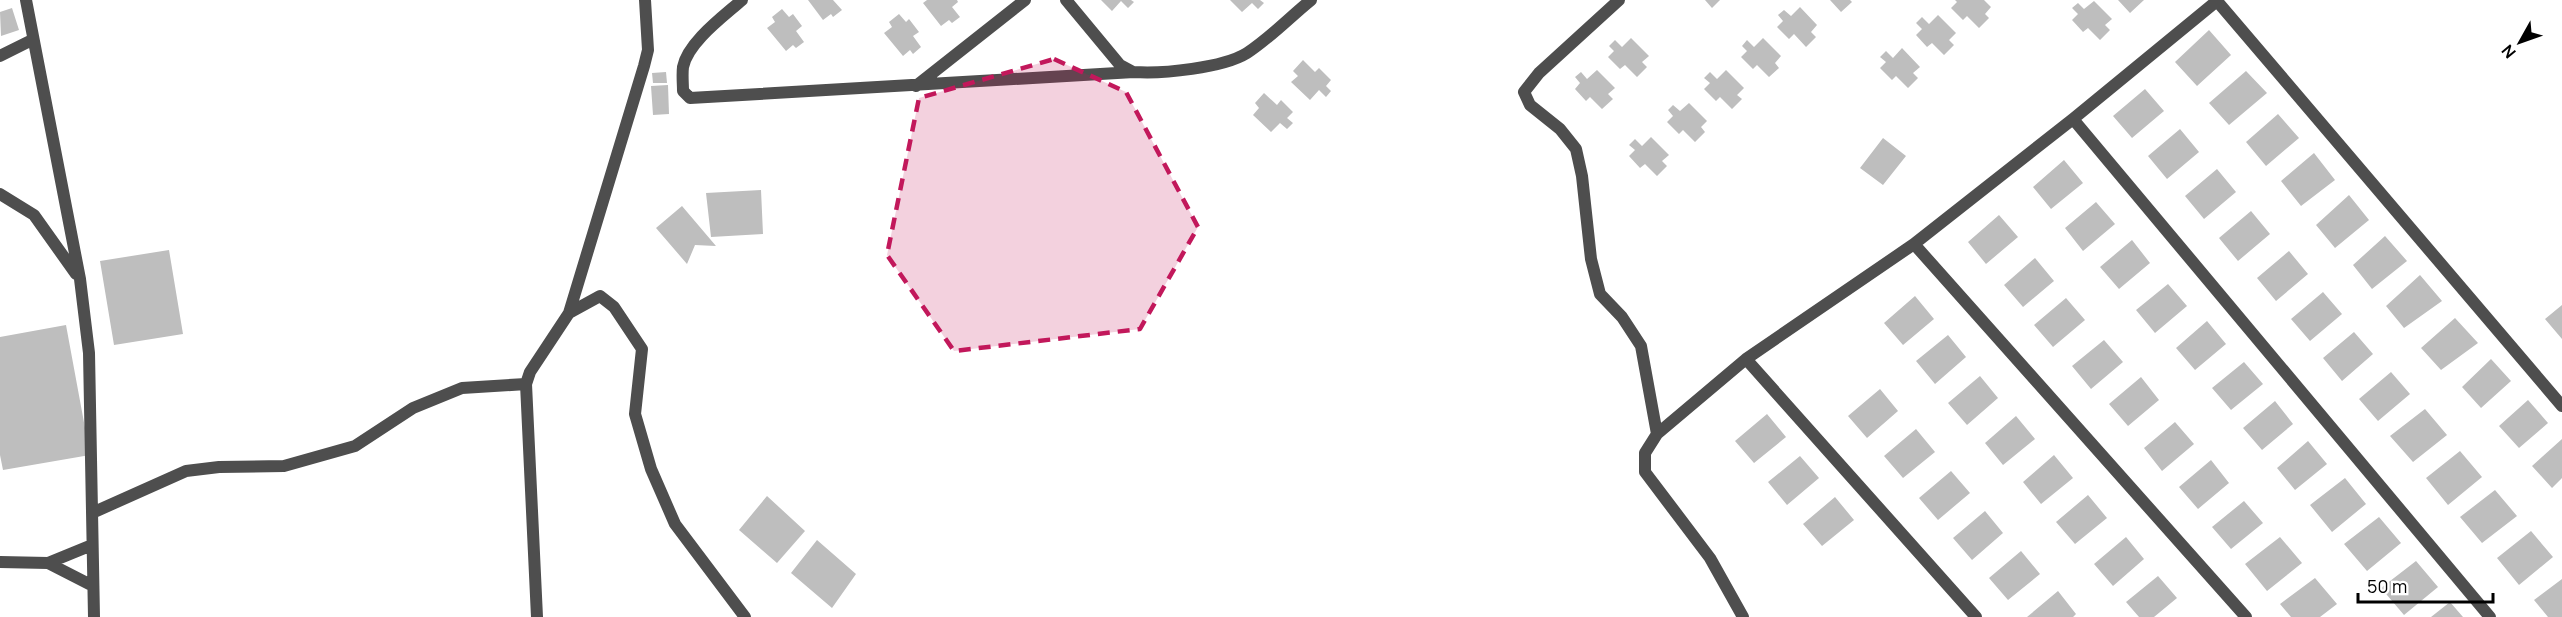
<svg xmlns="http://www.w3.org/2000/svg" width="2562" height="617" viewBox="0 0 2562 617" font-family="Manrope,sans-serif">
  <rect width="100%" height="100%" fill="#fff"/>
  <!-- building -->
  <path fill="#bebebe" d="M808,0H833L842,10L833,17L831,14L823,20Z
    M927,0H957L958,2L952,7L960,17L952,23L949,20L941,26L923,3Z
    M1101,0H1131L1134,2L1128,8L1121,1L1112,11Z
    M1230,0H1260L1264,3L1258,9L1252,3L1242,12Z
    M1705,0H1720L1712,8Z
    M1830,0H1850L1852,2L1841,12Z
    M1955,0H1984L1991,7L1985,14L1989,18L1979,28L1967,16L1963,20L1951,8L1957,2Z
    M2118,0H2144L2130,13Z
    M2094,1L2112,19L2105,25L2110,30L2100,40L2088,28L2083,32L2072,20L2078,14L2072,8L2078,3L2084,9Z
    M1800,7L1817,25L1811,32L1816,37L1806,47L1794,34L1789,39L1777,27L1783,21L1778,15L1784,10L1791,16Z
    M12,8L19,30L1,36L0,12Z
    M782,9L789,17L793,14L802,26L796,31L804,42L796,48L793,45L786,51L767,28L775,22L772,17Z
    M899,14L906,22L909,19L919,32L913,36L921,47L913,54L910,50L903,56L884,33L892,27L889,22Z
    M1938,15L1956,33L1949,40L1954,45L1944,55L1932,43L1927,47L1916,35L1922,29L1916,23L1922,17L1929,24Z
    M2209,30L2231,55L2197,86L2175,62Z
    M1631,38L1649,56L1642,62L1647,67L1637,77L1625,65L1620,69L1608,57L1614,51L1609,46L1615,40L1622,47Z
    M1763,38L1781,56L1775,63L1779,68L1769,77L1757,65L1753,69L1741,57L1747,51L1742,46L1747,40L1754,47Z
    M1902,48L1920,67L1913,73L1918,78L1908,88L1896,76L1892,80L1880,68L1886,62L1880,57L1886,51L1893,58Z
    M1303,60L1315,72L1319,68L1331,80L1326,86L1331,91L1326,97L1319,90L1310,100L1291,82L1298,76L1293,71Z
    M1597,70L1615,88L1608,94L1613,99L1602,109L1590,97L1586,101L1575,89L1580,83L1575,77L1581,72L1587,79Z
    M1726,70L1744,88L1737,95L1742,99L1732,109L1720,97L1716,101L1704,89L1710,83L1704,78L1710,72L1717,79Z
    M2246,71L2267,93L2229,125L2209,103Z
    M666,72L667,83H653L652,73Z
    M668,85L669,114L653,115L651,86Z
    M2145,89L2164,111L2132,138L2113,116Z
    M1264,93L1277,105L1281,100L1293,112L1287,118L1293,123L1287,129L1280,123L1271,132L1253,115L1259,108L1255,103Z
    M1689,103L1707,121L1701,127L1705,132L1695,142L1683,130L1679,134L1667,122L1673,116L1668,110L1673,105L1680,111Z
    M2278,114L2299,138L2266,166L2246,142Z
    M2180,129L2199,152L2167,179L2148,156Z
    M1651,137L1669,155L1662,161L1667,166L1657,176L1645,164L1640,168L1629,156L1635,150L1629,145L1635,139L1642,146Z
    M1883,138L1906,156L1883,185L1860,168Z
    M2314,153L2335,180L2301,206L2281,181Z
    M2064,160L2083,183L2051,209L2033,187Z
    M2217,169L2236,192L2204,219L2185,196Z
    M761,190L763,234L711,237L706,193Z
    M2349,195L2369,220L2335,248L2316,225Z
    M2096,202L2115,224L2083,251L2065,228Z
    M682,206L716,246L695,245L687,264L656,228Z
    M2251,211L2270,234L2238,261L2219,238Z
    M1999,215L2018,237L1986,264L1968,242Z
    M2385,236L2407,261L2372,289L2353,265Z
    M2132,240L2150,263L2119,289L2100,267Z
    M169,250L183,334L114,345L100,261Z
    M2289,251L2308,274L2276,301L2257,278Z
    M2035,258L2054,281L2023,307L2004,285Z
    M2420,275L2442,301L2404,328L2386,306Z
    M2168,284L2187,306L2155,333L2136,310Z
    M2323,292L2342,314L2310,341L2291,319Z
    M1915,296L1934,319L1903,345L1884,323Z
    M2066,298L2085,320L2053,347L2034,325Z
    M2562,305V339L2545,319Z
    M2455,318L2478,343L2441,370L2421,348Z
    M2207,321L2226,344L2195,370L2176,348Z
    M66,325L90,455L3,470L0,455V337Z
    M2354,332L2373,354L2342,381L2323,358Z
    M1948,335L1966,357L1935,384L1916,361Z
    M2104,340L2123,362L2091,389L2072,366Z
    M2491,359L2511,381L2481,408L2462,387Z
    M2244,362L2263,384L2231,410L2212,388Z
    M2391,372L2410,394L2378,421L2359,399Z
    M1980,376L1998,398L1967,425L1948,403Z
    M2141,377L2159,400L2128,426L2109,404Z
    M1880,389L1898,411L1867,438L1848,416Z
    M2528,400L2548,423L2519,448L2499,426Z
    M2275,401L2293,424L2262,450L2243,428Z
    M2425,409L2447,435L2413,462L2390,436Z
    M1767,414L1786,437L1754,463L1735,441Z
    M2016,416L2035,439L2003,465L1985,443Z
    M2175,422L2194,444L2162,471L2144,448Z
    M1916,429L1935,452L1903,478L1884,456Z
    M2562,439V478L2552,488L2532,466Z
    M2308,441L2327,464L2295,490L2277,468Z
    M2460,451L2482,477L2448,505L2426,478Z
    M2054,455L2073,478L2041,504L2023,482Z
    M1800,456L1819,478L1787,505L1768,482Z
    M2211,460L2229,483L2198,509L2179,487Z
    M1951,471L1970,493L1938,520L1919,498Z
    M2345,478L2366,504L2332,532L2310,505Z
    M2495,490L2517,516L2482,543L2460,517Z
    M2088,495L2107,518L2075,544L2056,522Z
    M767,496L805,531L777,563L739,530Z
    M1835,497L1854,520L1822,546L1803,524Z
    M2244,501L2263,523L2231,549L2212,527Z
    M1985,511L2003,533L1972,560L1953,538Z
    M2379,517L2401,543L2367,571L2344,544Z
    M2531,531L2553,557L2519,585L2497,558Z
    M2126,537L2144,559L2113,586L2094,564Z
    M2280,537L2302,563L2267,591L2245,564Z
    M817,540L856,574L832,608L791,573Z
    M2021,551L2040,574L2008,600L1989,578Z
    M2416,561L2438,587L2404,615L2381,588Z
    M2158,576L2177,598L2154,617H2139L2126,602Z
    M2315,578L2337,604L2320,617H2291L2280,604Z
    M2562,579V617H2548L2534,600Z
    M2058,591L2076,614L2073,617H2027Z
    M2450,602L2463,617H2431Z"/>
  <g fill="none" stroke-linecap="round" stroke-linejoin="round">
    <!-- street -->
    <path stroke="#4e4e4e" stroke-width="12" d="M26,0L80,279L89,353L94,617
      M742,0C724,16 688,42 683,67C682,75 683,84 683,91L690,98L1134,72C1162,74 1223,68 1247,53C1270,38 1290,17 1311,0
      M1066,0L1120,65L1133,72
      M1619,0L1539,73L1524,92L1530,105L1560,129L1576,149L1582,176L1591,259L1600,294L1622,317L1641,346L1657,434
      M2217,1L2562,406
      M0,56L32,40
      M916,86L1025,0
      M2073,119L2490,617
      M0,194L34,215L76,274
      M1914,244L2246,617
      M569,313L600,296L614,307L642,349L635,414L651,469L675,524L745,617
      M1746,359L1976,617
      M92,513L186,471L219,467L284,466L355,446L413,408L462,388L526,384
      M0,562L48,563L92,545
      M48,563L93,586
      M537,617L526,384L530,372L569,313L644,66L648,50L645,0
      M1743,617L1710,558L1645,472V453L1657,434L1746,359L1914,244L2073,119L2218,0"/>
  </g>
  <!-- marked area -->
  <path fill="#c2185b" fill-opacity="0.2" stroke="#c2185b" stroke-width="4.5" stroke-dasharray="12 8" stroke-linejoin="round" d="M1054,59L1126,92L1198,227L1140,329L954,351L887,255L919,98Z"/>
  <!-- north arrow -->
  <g transform="translate(2520 42) rotate(230)" stroke="#ffffff" stroke-width="4.5" paint-order="stroke">
  <path d="M0-4.5L10 22L0 15L-10 22Z" fill="#000000"/>
  <text y="-9" font-size="16" font-weight="bold" text-anchor="middle" fill="#000000">N</text>
  </g>
  <!-- scale -->
  <path d="M2358 593v9h135v-9" fill="none" stroke="#000000" stroke-width="3"/>
  <text x="2367" y="593" font-size="18" fill="#000000" stroke="#ffffff" stroke-width="4.5" paint-order="stroke">50 m</text>
</svg>
